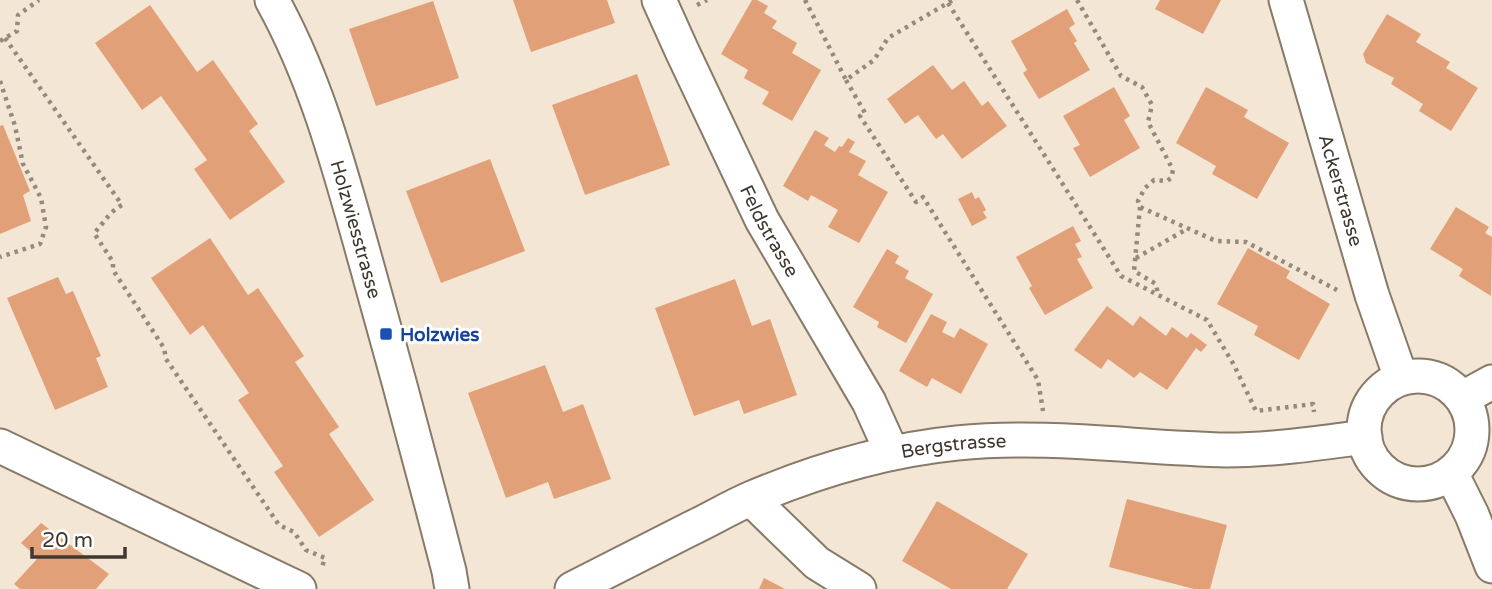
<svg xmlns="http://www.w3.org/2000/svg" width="1492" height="589" viewBox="0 0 1492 589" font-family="'Varela Round',sans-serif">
  <rect width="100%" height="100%" fill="#f4e6d4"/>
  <!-- building -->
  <path fill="#e2a079" d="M513,0H607L615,23L531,52Z
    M752,0H757L768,6L764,13L777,21L772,28L797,43L792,53L821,70L792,121L762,104L769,92L744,78L748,70L721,54Z
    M1160,0H1221L1203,34L1155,9Z
    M433,1L459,78L376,106L349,29Z
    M150,5L197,72L213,60L258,124L249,131L285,182L230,220L194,169L207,160L161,96L142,110L95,43Z
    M1067,9L1075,24L1069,28L1077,41L1074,43L1090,70L1039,99L1023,73L1027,70L1011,41Z
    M1387,14L1421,34L1416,42L1450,62L1446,68L1478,88L1451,131L1419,111L1423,104L1391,84L1394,78L1366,63L1363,54Z
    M933,65L952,90L964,81L982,106L988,101L1007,126L962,159L943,134L936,139L918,115L905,124L887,99Z
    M637,74L670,165L585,195L552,105Z
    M1114,87L1130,116L1124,120L1140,148L1090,177L1073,148L1080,145L1063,116Z
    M1206,87L1248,110L1244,117L1289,143L1257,199L1212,174L1216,166L1176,143Z
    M3,125L30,191L23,195L31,221L0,234V126Z
    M815,130L829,138L824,145L835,152L839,146L842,147L848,138L855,142L849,152L866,161L858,175L888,192L859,243L828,227L838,210L811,195L808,201L783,186Z
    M490,159L525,251L441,283L406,191Z
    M972,192L975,199L979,197L986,210L983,212L987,218L972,226L958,199Z
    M1456,207L1489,227L1485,233L1492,237L1491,296L1459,276L1463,269L1430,249Z
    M1073,226L1081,241L1075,244L1082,257L1077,259L1093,288L1045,315L1029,288L1032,286L1016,257Z
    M210,238L248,295L258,288L304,356L295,362L339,427L329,434L374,500L319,537L274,472L283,466L238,400L249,393L203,325L190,335L151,278Z
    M1248,248L1290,271L1286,278L1330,304L1299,360L1254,335L1258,326L1217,304Z
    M887,249L899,256L895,263L909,271L905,278L933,294L906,343L877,327L879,322L853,307Z
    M58,277L66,294L73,291L101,356L96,358L108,387L55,410L7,298Z
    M735,279L752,326L770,319L797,395L744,414L739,400L694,416L655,308Z
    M1107,306L1133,326L1140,316L1166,336L1172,327L1187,338L1191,333L1207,345L1201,352L1196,348L1167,390L1140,372L1134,378L1108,359L1101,369L1074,350Z
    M931,314L947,322L942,332L954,338L960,328L988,344L961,394L932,378L927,387L899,371Z
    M545,365L563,412L583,404L611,479L554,499L548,482L506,498L468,393Z
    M1127,499L1227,525L1210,589H1194L1109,567Z
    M937,501L1028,554L1007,589H951L902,561Z
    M41,523L109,574L96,589H20L14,584L38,558L21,543Z
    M764,578L785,589H759Z"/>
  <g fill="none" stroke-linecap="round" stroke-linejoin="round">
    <!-- minor casing -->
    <g stroke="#877a69" stroke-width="37">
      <g id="minor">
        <path id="s1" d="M272,0C317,81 340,170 365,259C394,362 422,466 449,571L452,589"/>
        <path id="s2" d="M659,0L682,51L762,220L869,402L892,453"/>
        <path id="s3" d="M1286,0L1372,295L1401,378"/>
        <circle cx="1418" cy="430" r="54"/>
        <path d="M1463,398L1492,382"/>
        <path d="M0,446L299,589"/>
        <path d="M1451,473L1472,515L1492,566"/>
        <path d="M751,499L817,563L859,589"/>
        <path id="s4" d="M572,589C611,569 651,549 690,529C711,519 731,507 752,498C816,471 887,450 957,443C1048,434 1136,448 1227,450C1273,450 1319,443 1365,437"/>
      </g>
    </g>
    <!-- path -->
    <path stroke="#948a7e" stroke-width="4.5" stroke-dasharray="3.5 5" stroke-linecap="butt" d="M805,0L846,80L874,60L888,38L953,0
      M1077,0L1121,76L1142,87L1152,105L1148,122L1173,170L1171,178L1167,181L1154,180L1145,188L1138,201L1140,207L1216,241L1246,242L1337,290
      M948,3L1121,276L1207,320L1234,365L1256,411L1313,404L1314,412
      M697,5L707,0
      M5,38L122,205C108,213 105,222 94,233L113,262V270L164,348L166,359L279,525L294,532L306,550L325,558L322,567
      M0,41L17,31L18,15L39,0
      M846,80L865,113L860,116L916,202L923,197L1038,380L1043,411
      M0,81L15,126L23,164L41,198L46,227L40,244L0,257
      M1140,207L1134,271L1156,284L1158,295
      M1136,258L1187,229"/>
    <!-- minor -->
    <use href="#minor" stroke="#fff" stroke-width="33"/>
  </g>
  <!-- markers -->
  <rect fill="#1a4fb4" stroke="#fff" stroke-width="2.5" x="379" y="327" width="14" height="14" rx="3.5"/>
  <g text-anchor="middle" stroke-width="6" stroke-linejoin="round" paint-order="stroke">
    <!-- street labels -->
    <g font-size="19" fill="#3e3831" stroke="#fff">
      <text dy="7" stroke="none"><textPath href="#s3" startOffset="198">Ackerstrasse</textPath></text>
      <text dy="7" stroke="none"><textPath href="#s1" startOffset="245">Holzwiesstrasse</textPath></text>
      <text dy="7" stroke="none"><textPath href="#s2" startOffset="256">Feldstrasse</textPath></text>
      <text dy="7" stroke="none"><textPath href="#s4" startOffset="411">Bergstrasse</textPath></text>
    </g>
    <!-- transit labels -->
    <g font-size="19" font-weight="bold" fill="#164399" stroke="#fff" text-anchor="start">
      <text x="400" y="341">Holzwies</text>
    </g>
  </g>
  <!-- scale -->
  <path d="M32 547v10h93v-10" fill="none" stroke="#3e3831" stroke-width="3.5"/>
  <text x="42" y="547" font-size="21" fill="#3e3831" stroke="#ffffff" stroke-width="5" paint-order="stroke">20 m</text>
</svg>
